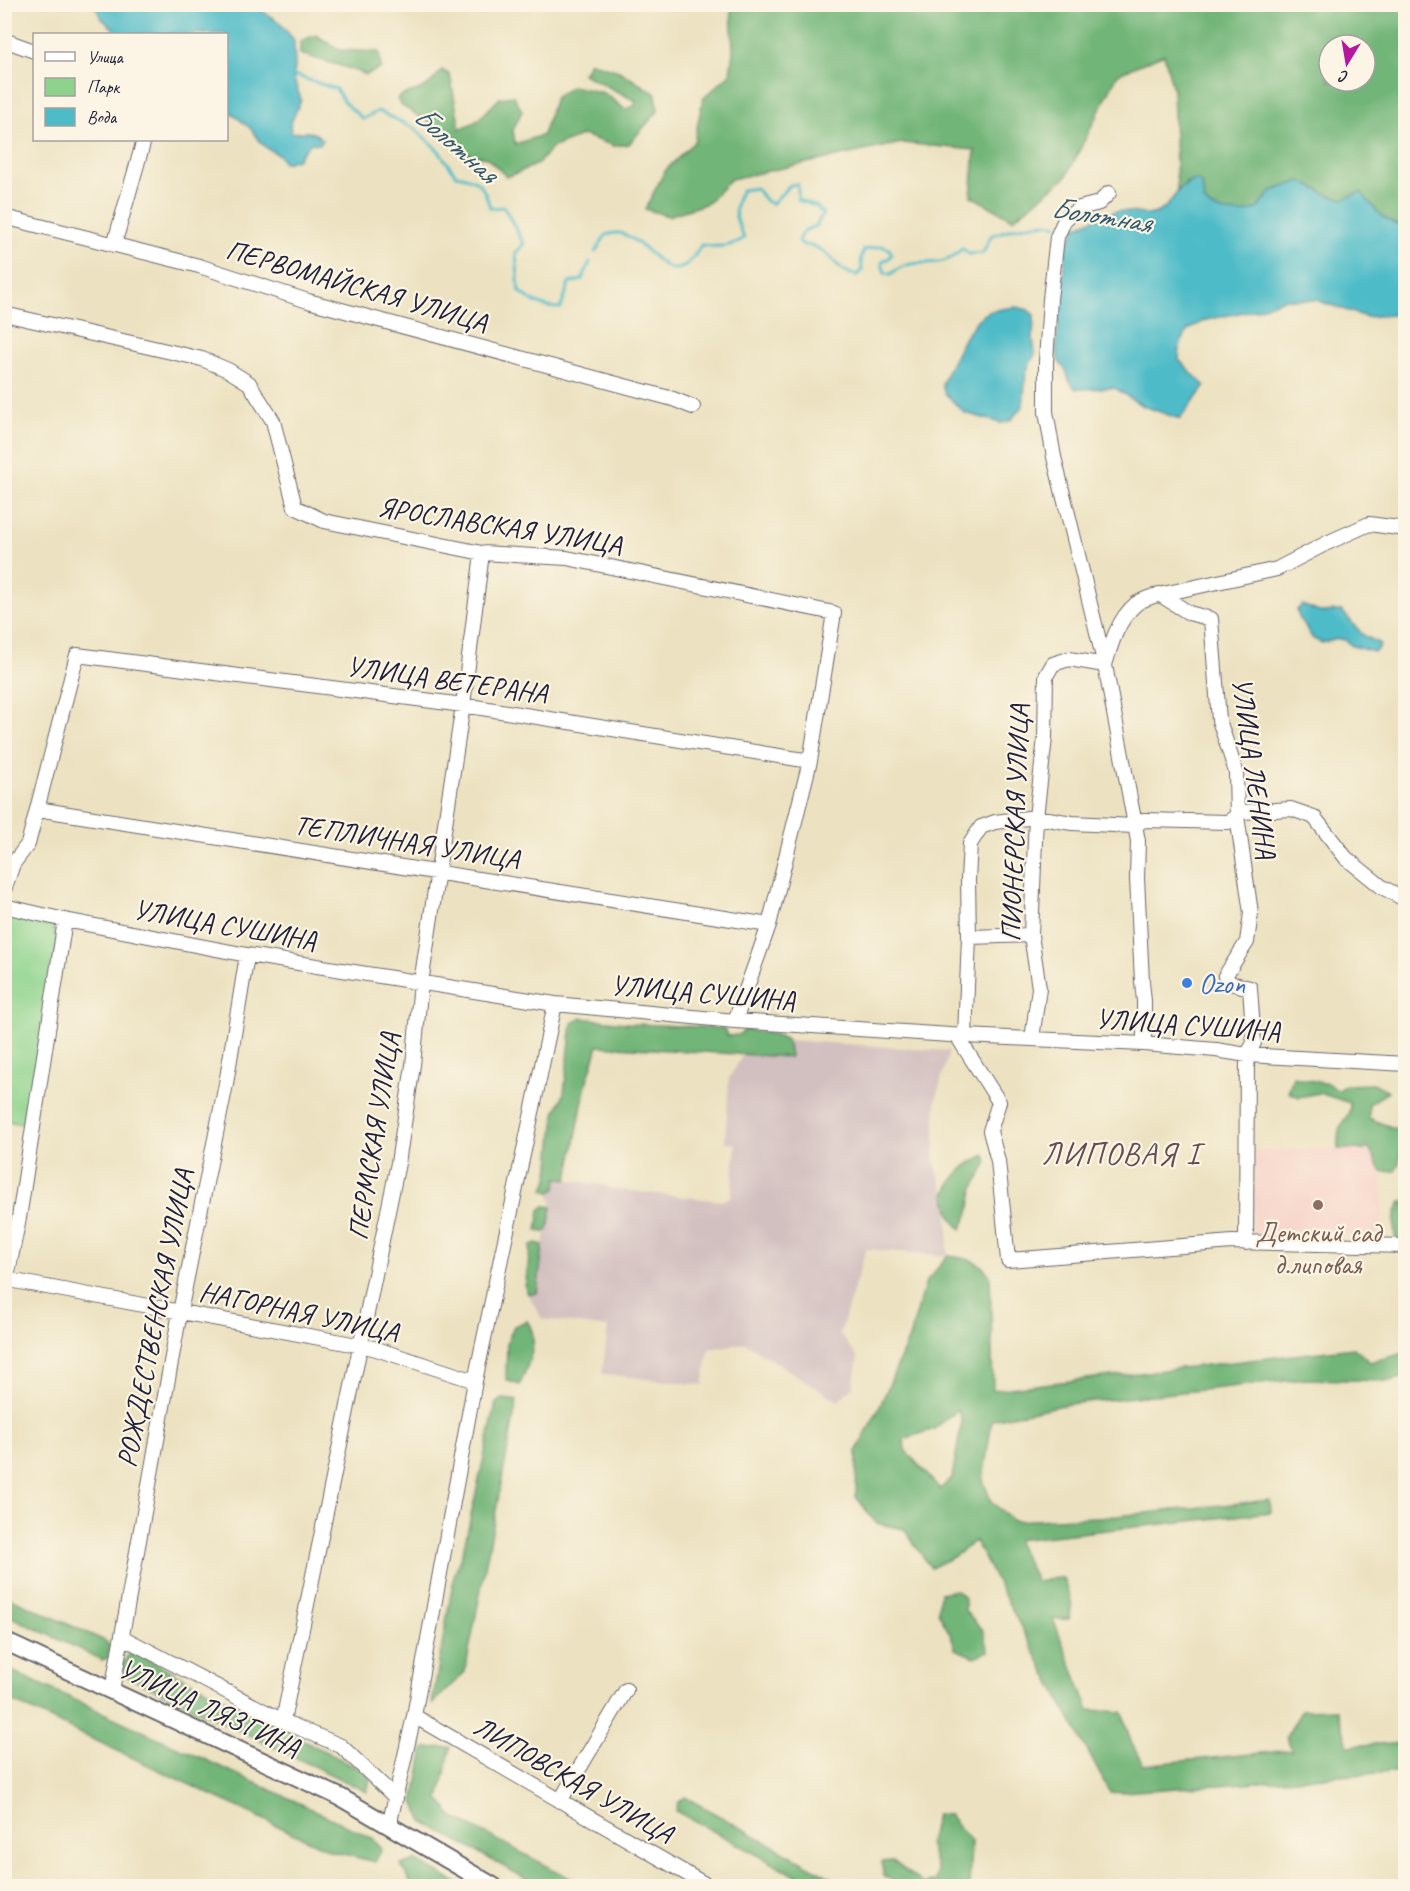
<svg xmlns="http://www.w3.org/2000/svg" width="1410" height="1891" viewBox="0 0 1410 1891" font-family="Caveat,sans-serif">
  <rect width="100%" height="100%" fill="#fcf5e5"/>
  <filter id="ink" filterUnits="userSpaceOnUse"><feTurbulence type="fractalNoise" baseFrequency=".0167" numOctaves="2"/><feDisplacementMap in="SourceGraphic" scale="12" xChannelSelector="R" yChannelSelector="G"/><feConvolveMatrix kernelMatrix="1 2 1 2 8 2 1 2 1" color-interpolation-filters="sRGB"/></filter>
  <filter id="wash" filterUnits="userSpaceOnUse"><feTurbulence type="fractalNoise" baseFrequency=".008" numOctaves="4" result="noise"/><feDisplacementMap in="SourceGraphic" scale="24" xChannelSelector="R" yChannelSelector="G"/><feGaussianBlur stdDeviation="1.35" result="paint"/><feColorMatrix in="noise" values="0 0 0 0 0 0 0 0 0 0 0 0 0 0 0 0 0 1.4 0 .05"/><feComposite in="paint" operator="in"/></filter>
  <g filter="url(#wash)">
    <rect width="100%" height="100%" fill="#ece2c1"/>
    <!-- built -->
    <path fill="#f7d1c7" d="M1369,1149L1382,1172L1383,1219L1379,1234L1252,1235L1255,1150Z"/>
    <!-- industrial -->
    <path fill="#d2bfc0" d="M787,1040L949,1051L936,1099L934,1160L948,1204V1256L866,1249L840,1334L858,1358L853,1387L838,1401L745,1343L709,1349L703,1385L602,1374L608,1328L542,1319L528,1294L537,1293L543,1245L552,1207L550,1192L556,1189L557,1178L607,1186L611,1189L722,1201L731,1197L736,1144L725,1142L729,1078L743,1055L790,1057Z"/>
    <!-- green -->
    <path fill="#8dd38c" stroke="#587a64" stroke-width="1.5" d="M5,915L52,926L58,941L31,1105L26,1118L20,1124L5,1120Z"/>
    <!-- forest -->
    <path fill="#72b578" stroke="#4a6c5a" stroke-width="1.5" fill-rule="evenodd" d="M731,5H1405V227C1384,223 1374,208 1361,192L1344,199L1330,196L1301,181L1272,191L1257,209L1242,213L1225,212L1210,207L1204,201L1202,184L1187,182L1177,191L1173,90L1164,54L1118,74L1066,177L1013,219L971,196L975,150L902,143L731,179L708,203L668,216L645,209L665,171L694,142L703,99L730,74L733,52ZM1329,45H1365V81H1329Z
      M316,35L340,50L379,52L381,68L366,75L345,67L300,54V41Z
      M590,62L619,71L656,94L658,111L629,144L614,146L583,135L551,148L538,164L507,177L487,158L465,153L450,135L402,106L397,99C405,92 411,93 420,89C430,86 435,78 442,70L450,75L460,129L477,121L500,98L514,96L522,111L513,130L515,144L543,135L555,97L572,86L604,93L625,109L635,106L636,101L583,74Z
      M581,1018L635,1024L724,1028L727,1036L739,1035L745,1029L776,1035L787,1040L790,1057L598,1046L586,1084L568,1179L557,1178L556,1189L550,1192L544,1190L549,1175L555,1114L564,1093L572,1023Z
      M1293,1077L1329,1084L1338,1091L1345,1085L1375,1084L1388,1092L1369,1104V1118C1379,1124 1395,1126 1403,1133L1399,1163L1396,1171L1382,1172L1369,1149H1338C1338,1141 1337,1132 1341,1125C1347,1115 1350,1116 1350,1103L1319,1093L1299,1097L1288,1092Z
      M985,1155L987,1162L973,1190L969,1213L961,1229C946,1213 951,1213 945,1194C954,1173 966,1164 985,1155Z
      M1405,1201V1242L1398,1241L1395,1238C1394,1226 1393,1213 1401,1202Z
      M545,1206L552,1207L548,1230L544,1232L537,1231L540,1210Z
      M536,1243L543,1245L537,1293L528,1294L525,1287L531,1245Z
      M948,1256C966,1258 980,1260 990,1276L993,1390L1354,1348L1370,1362L1405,1353V1377L1389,1381L1305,1379L1068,1404L992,1420L983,1480L991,1501L1013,1521L1117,1516L1270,1500L1271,1512L1016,1540L1037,1582L1052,1578H1063L1072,1604L1069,1619H1053L1089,1710L1122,1712L1131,1742L1143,1765L1292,1750L1286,1737L1302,1710L1337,1709L1348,1746L1405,1742V1771L1110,1793L975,1541L953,1557L931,1568L904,1529L876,1523L856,1497L857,1450L881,1404L909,1338L926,1282ZM958,1410L962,1421L952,1478L940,1489L905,1450L904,1439L934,1429Z
      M527,1321C541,1340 528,1364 520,1385L511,1382L506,1379L507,1343L514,1326Z
      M503,1399L517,1401L465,1672L432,1704L454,1576L464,1547L496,1403Z
      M956,1590L965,1599V1611L983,1630L989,1651L975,1657L955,1649L953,1640L938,1611L940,1593Z
      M4,1595L105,1641L109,1645L108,1658L102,1660L5,1614Z
      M129,1653L142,1656L365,1772L370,1779L367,1792L128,1677L122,1666Z
      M5,1668L293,1800L372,1838L382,1849L375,1862L331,1851L5,1698Z
      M451,1747L439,1799L452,1816L585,1886H539L423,1822L414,1802L424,1748Z
      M685,1797L846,1886H815L676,1811L678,1803Z
      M936,1814L949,1815L971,1842L969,1886H904L883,1876L882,1862L893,1861L923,1884L936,1881L937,1870L929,1843Z
      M415,1860L462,1886H415L411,1884L401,1865Z"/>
    <!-- water -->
    <path fill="#4ebbc8" stroke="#386e82" stroke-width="1.5" d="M197,5L201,7V4L253,5L279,22L294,40L295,68L293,76L301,100L290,125L291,133C304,132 313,129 323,140L319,144L310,143L297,159L284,163L279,155L268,149L259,141L251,129L227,109L226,34H120L102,19L97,9L92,5Z
      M1196,180L1202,184L1204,201L1210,207L1225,212L1242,213L1257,209L1272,191L1301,181L1330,196L1344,199L1361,192C1374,208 1384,223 1405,227V314L1366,317L1316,300L1284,299L1257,309L1206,320L1188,330L1180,345L1179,360L1205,386L1180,419L1141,405L1115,388L1076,389L1069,381L1066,370L1059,362L1056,349L1066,247L1076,227C1087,222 1109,211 1120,211C1131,210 1142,217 1153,214C1172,210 1173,186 1196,180Z
      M1017,307L1028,310L1034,315L1033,338L1035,354L1026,372L1023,406L1010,421L1001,423L965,413L945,394L942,385L946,374L965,337L978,319L988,312L1001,309Z
      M1302,605L1319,612L1342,611L1363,635L1380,644L1379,648L1374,652L1352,646L1346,640L1338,639L1322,643L1313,639L1299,617L1297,610Z"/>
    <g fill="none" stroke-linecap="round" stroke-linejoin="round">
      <!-- stream -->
      <path stroke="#4ebbc8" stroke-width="3" d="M291,74L336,89L344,102L363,119L378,111L414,128L438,150L456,175C479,178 485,187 490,208L504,207L524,244L516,253L519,291C533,302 543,308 561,308L569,283L582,280L590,262
        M595,252L606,235C610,234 617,232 620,233C624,233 626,236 629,237C659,254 674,295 701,245C718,247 730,248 744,238C735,218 731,209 742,190L756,188L766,201L772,204L790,185L798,184V200L816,206L823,214L816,226C807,229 800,231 799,241L803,245C831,245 834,273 857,275L862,270L861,258L864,250L882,246L889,249L892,254L888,259L884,260L882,263L885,273L891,274C917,251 939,276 962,248L969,254L983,253L991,236C1005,230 1044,219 1057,225"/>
    </g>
  </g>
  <g filter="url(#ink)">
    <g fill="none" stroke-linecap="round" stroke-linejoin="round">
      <!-- minor casing -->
      <g stroke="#69656a" stroke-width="16">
        <path id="minor" d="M4,40L34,51
          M1109,193L1099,203L1080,208L1065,219L1057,237L1050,299L1046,361V412L1054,457L1105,665L1138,841L1137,878L1142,982L1144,1001V1044
          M4,217L199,266L308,301L673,399L693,407
          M114,245L144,140
          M4,314L202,359L228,370L249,383L273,421L295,507L324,521L482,553L567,558L834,613L810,761L769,925L735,1021
          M1159,594L1189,613L1211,619L1219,720L1236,772L1237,816L1251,913L1247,942L1225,976L1230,983L1250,988L1254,1043L1247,1055L1246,1243
          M37,809L769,925
          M4,890L13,864L28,844L77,655L463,705L810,761
          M4,906L65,920L247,955L555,1004L735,1021L965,1036L1144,1044L1216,1050L1247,1055L1406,1064
          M969,937L1031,935
          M957,1036L999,1102L990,1131L998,1161L1008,1260L1232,1242L1406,1246
          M965,1036L969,937L968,879L970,844L981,827L995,822L1036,817L1072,823L1134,826L1144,820L1228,822L1242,812L1291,809L1314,817L1346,858L1382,887L1406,900
          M1032,1039L1039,988L1031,935L1036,817L1045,738L1046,676L1053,664L1069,659L1105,665C1111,644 1118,619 1136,604C1141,600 1148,598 1154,596L1277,569L1327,543L1369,524L1406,529
          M4,1279L373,1348L475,1381
          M5,1287L19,1218L65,920
          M122,1637L283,1721L341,1746L396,1798
          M112,1691L180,1312L226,1084L247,955
          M414,1716L708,1886
          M283,1721L398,1163L413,1065L421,983L463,705L482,553
          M560,1801L626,1690
          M391,1827V1817L414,1716L475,1381L555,1004"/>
      </g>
      <!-- major casing -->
      <g stroke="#69656a" stroke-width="20">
        <path id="major" d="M4,1641L340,1797L493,1886"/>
      </g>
      <!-- minor -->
      <use href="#minor" stroke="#fff" stroke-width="14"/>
      <!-- major -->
      <use href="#major" stroke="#fff" stroke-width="16"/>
    </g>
  </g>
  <!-- markers -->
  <circle fill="#3f7fe0" stroke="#fcf5e5" stroke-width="2" cx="1187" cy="983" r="6"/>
  <circle fill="#8d6e63" stroke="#fcf5e5" stroke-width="2" cx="1318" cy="1205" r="6"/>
  <g text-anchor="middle" stroke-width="4.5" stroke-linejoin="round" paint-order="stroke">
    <!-- street labels -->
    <g font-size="28" fill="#22223b" stroke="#fcf5e5">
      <text transform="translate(357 285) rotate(16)" y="10">ПЕРВОМАЙСКАЯ УЛИЦА</text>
      <text transform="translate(500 525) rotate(9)" y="10">ЯРОСЛАВСКАЯ УЛИЦА</text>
      <text transform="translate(447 679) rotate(8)" y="10">УЛИЦА ВЕТЕРАНА</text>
      <text transform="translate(1255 768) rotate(82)" y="10">УЛИЦА ЛЕНИНА</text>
      <text transform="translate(1014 823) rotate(-88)" y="10">ПИОНЕРСКАЯ УЛИЦА</text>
      <text transform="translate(407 841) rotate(9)" y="10">ТЕПЛИЧНАЯ УЛИЦА</text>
      <text transform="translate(225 924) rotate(10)" y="10">УЛИЦА СУШИНА</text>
      <text transform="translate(703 992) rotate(5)" y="10">УЛИЦА СУШИНА</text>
      <text transform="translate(1188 1024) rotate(4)" y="10">УЛИЦА СУШИНА</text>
      <text transform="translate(373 1136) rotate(-81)" y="10">ПЕРМСКАЯ УЛИЦА</text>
      <text transform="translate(299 1311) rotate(12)" y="10">НАГОРНАЯ УЛИЦА</text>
      <text transform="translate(154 1318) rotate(-79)" y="10">РОЖДЕСТВЕНСКАЯ УЛИЦА</text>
      <text transform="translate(210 1707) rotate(25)" y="10">УЛИЦА ЛЯЗГИНА</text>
      <text transform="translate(574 1779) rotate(30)" y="10">ЛИПОВСКАЯ УЛИЦА</text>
    </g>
    <!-- shop labels -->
    <g font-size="28" fill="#366cbe" stroke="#fcf5e5" text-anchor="start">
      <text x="1199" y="993">Ozon</text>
    </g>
    <!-- education labels -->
    <g font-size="28" fill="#785e54" stroke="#fcf5e5">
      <text x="1318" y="1242">Детский сад<tspan x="1318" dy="32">д.липовая</tspan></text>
    </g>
    <!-- water labels -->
    <g font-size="30" font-style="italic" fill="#31586c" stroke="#fcf5e5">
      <text transform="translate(456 144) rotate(41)" y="10">Болотная</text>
      <text transform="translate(1101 215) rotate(9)" y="10">Болотная</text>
    </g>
    <!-- quarter labels -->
    <g font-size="32" letter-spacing="1.5" fill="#624e53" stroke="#fcf5e5">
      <text x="1121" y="1164">ЛИПОВАЯ I</text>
    </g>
  </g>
  <!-- margin -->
  <rect width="1410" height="1891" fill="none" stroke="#fcf5e5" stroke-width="24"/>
  <!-- legend -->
  <rect x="33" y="33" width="195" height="108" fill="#fcf5e5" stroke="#a5a1a1" stroke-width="1.5"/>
  <rect x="45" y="52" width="30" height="9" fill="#ffffff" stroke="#a5a1a1" stroke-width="1.5"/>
  <text x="87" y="63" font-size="18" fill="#22223b">Улица</text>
  <rect x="45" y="78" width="30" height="18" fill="#8dd38c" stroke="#a5a1a1" stroke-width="1.5"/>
  <text x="87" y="93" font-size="18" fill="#22223b">Парк</text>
  <rect x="45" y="108" width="30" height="18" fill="#4ebbc8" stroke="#a5a1a1" stroke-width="1.5"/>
  <text x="87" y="123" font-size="18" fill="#22223b">Вода</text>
  <!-- north arrow -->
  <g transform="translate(1347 63) rotate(191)"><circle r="28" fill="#fcf5e5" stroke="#a5a1a1" stroke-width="1.5"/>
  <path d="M0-4.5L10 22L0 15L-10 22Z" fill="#b5179e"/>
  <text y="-9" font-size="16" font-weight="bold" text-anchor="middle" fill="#22223b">С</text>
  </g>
</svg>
